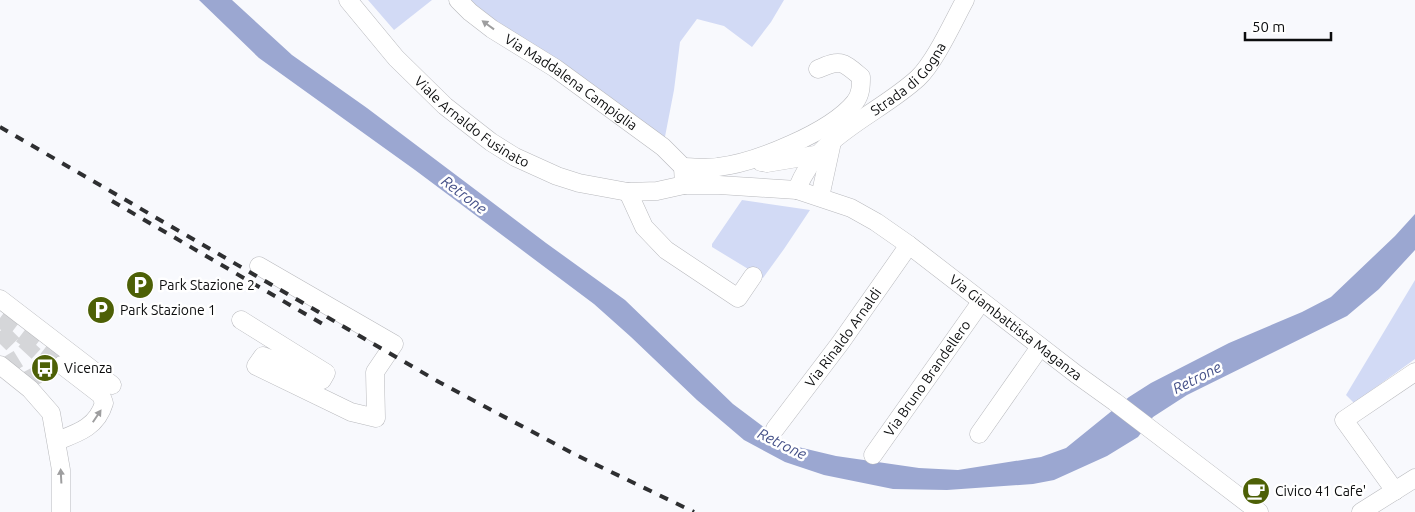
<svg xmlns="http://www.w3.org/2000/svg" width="1415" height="512" viewBox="0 0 1415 512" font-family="Ubuntu,sans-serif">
  <rect width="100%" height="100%" fill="#f8f9fd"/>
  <!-- green -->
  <path fill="#d2daf5" d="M368,0H432L394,30Z
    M458,0H784L771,22L752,47L724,26L697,19L680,42L674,90L663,147Z
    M742,200L810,210L784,249L763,278L712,247V244Z
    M1415,280V359L1354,403L1346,395Z"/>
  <!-- water -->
  <path fill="#9ba7d1" d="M199,0H232L292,55L367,108L546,243L625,300L733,404L765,428L794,446L836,456L919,468L958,470L1041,457L1066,448L1129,397L1151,383L1229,343L1302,312L1331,297L1395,236L1415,214V250L1379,289L1347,316L1187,395L1153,417L1138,437L1107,456L1054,480L1033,484L947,490L893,489L824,475L785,462L744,440L697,400L631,337L594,304L415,170L259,58Z"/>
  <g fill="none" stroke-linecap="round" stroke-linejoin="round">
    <!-- minor-tunnel -->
    <path stroke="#d5d6d9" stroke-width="18" stroke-dasharray="18 9" stroke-linecap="butt" d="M0,318L62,365
      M0,344L15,329
      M3,368L21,357L34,343
      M22,383L41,373L54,358"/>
    <!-- minor casing -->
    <g stroke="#b8b9bd" stroke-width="19">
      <g id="minor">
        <path id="s1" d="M348,0L396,58L445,106L491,142L515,157L557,176L579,183L628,192L657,191L684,185H719L797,190L851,208L876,222L909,245L1076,374L1115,402L1259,512"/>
        <path id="s2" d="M458,0L470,12L492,29L555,68L663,147L683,167"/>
        <path d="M761,162L767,163L821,154"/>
        <path d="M684,185L683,167C694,167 706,169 718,167C755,163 831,132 855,102C861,94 861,86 861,77C842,61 841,59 818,69"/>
        <path id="s3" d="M797,190C816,135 878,115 918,78C935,62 953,22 965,0"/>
        <path d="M628,192L644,227L666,250L738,298L753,276"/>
        <path d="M820,197L832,142"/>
        <path d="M0,299L112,385"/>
        <path d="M241,320L326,373L322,380L263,356L256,366L351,412L376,418L375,372L394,344L259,266"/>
        <path d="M0,365L30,389L51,413L61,470V512"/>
        <path id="s4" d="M775,429L841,342L909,245"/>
        <path d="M979,434L1040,347"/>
        <path d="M57,441C78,433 97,427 104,403L101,395L62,365"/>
        <path id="s5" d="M873,455L981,302"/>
        <path d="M1395,491L1344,420L1415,372"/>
        <path d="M1361,512L1415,478"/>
      </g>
    </g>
    <!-- minor -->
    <use href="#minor" stroke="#fff" stroke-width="18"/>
    <!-- rail -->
    <path stroke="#2e2f31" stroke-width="4" stroke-dasharray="9 9" stroke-linecap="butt" d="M0,127L439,382L574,454L694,512
      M112,201L326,326"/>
  </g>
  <!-- one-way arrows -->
  <defs><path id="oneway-solid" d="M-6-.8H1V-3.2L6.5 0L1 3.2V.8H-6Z" transform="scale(1.25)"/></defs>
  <g fill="#9e9e9f">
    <use href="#oneway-solid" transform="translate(488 25) rotate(-144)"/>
    <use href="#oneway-solid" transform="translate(97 416) rotate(-56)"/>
    <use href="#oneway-solid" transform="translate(61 476) rotate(-93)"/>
  </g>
  <!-- icons -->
  <defs>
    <g id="parking-disc" transform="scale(1.4375)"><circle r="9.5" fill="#4d6006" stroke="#fff"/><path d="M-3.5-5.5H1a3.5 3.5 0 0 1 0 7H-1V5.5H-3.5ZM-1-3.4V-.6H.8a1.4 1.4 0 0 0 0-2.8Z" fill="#fff"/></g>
    <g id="bus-disc" transform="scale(1.4375)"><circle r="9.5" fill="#4d6006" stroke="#fff"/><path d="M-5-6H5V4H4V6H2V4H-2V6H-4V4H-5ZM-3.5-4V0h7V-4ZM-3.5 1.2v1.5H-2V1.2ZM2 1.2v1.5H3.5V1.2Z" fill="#fff"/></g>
    <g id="cafe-disc" transform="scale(1.4375)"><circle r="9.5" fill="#4d6006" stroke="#fff"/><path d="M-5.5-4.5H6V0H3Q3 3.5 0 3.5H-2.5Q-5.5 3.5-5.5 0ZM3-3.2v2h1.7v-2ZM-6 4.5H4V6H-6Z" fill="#fff"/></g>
  </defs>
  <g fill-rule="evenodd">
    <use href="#parking-disc" x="140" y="285"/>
    <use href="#parking-disc" x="101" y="310"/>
    <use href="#bus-disc" x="45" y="368"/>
    <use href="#cafe-disc" x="1256" y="491"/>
  </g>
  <g text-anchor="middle" stroke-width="5" stroke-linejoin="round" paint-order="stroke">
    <!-- street labels -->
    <g font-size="14" fill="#0c0d0e" stroke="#fff">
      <text dy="5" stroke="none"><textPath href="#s3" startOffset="160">Strada di Gogna</textPath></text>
      <text dy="5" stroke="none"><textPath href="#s2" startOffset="140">Via Maddalena Campiglia</textPath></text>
      <text dy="5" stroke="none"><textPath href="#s1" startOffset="175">Viale Arnaldo Fusinato</textPath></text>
      <text dy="5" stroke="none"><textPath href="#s1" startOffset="780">Via Giambattista Maganza</textPath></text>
      <text dy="5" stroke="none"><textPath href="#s4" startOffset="114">Via Rinaldo Arnaldi</textPath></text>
      <text dy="5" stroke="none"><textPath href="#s5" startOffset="94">Via Bruno Brandellero</textPath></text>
    </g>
    <!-- poi labels -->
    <g font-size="14" fill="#0c0d0e" stroke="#fff" text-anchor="start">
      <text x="159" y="290">Park Stazione 2</text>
      <text x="120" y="315">Park Stazione 1</text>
      <text x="64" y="373">Vicenza</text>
      <text x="1275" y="496">Civico 41 Cafe'</text>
    </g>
    <!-- water labels -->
    <g font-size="15" font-style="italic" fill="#445088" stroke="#fff">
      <text transform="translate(464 195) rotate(37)" y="5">Retrone</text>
      <text transform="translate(1197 378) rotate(-27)" y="5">Retrone</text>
      <text transform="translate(782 444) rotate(26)" y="5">Retrone</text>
    </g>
  </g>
  <!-- scale -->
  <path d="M1245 32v8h86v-8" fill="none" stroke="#0c0d0e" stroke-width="2.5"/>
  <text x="1252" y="32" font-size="15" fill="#0c0d0e" stroke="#ffffff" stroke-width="4" paint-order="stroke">50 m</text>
</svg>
